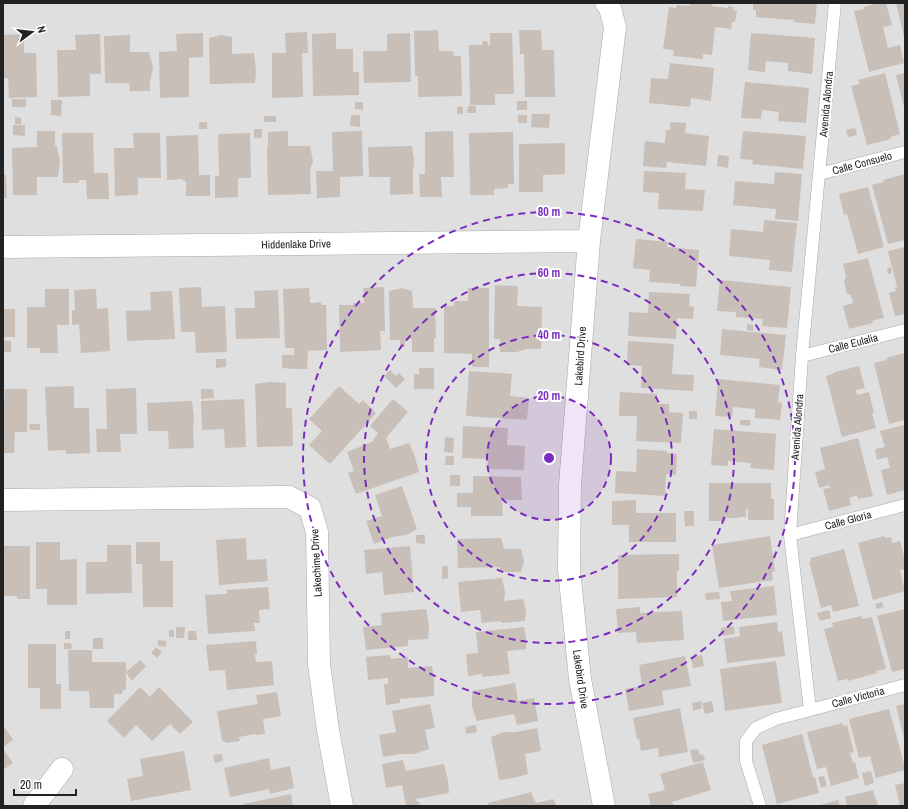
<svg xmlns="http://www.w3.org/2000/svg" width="908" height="809" viewBox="0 0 908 809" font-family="'Archivo Narrow',sans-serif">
  <rect width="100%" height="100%" fill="#f2efe9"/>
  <!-- residential -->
  <path fill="#e0dfdf" d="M3,3H905V806H3Z"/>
  <!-- building -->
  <path fill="#c7bfb8" d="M690,3H712V6L728,8V6L734,7L733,10L737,11L735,22H732L731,29L715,27L712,55L703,54V59L673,56L674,50L663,49L669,7L676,8L677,5L689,6Z
    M753,3H817L815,24L793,22L794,20L756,17V10H753Z
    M877,3H886L892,25L883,27L888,48L900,45L904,63L869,72L854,11L864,9V7Z
    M896,3H905V36L904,37Z
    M438,30L439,51H453L454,56H461L462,96L418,97V76H415L414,31Z
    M519,30H541L542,50H554L555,97H525L524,54H520Z
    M307,32L308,53H302L303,97L272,98V53H286L285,33Z
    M203,33V57L189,58V97L160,98L159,52L177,51L176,34Z
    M336,33V49H353V72H359V95L313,96L312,34Z
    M410,33L411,82L364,83L363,51H387V34Z
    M490,33H512L514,94H495V105H470L469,45H483L482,41H487L488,45H490Z
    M751,33L815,38L812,74L788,71V63L766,61L765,72L748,70Z
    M24,34V53H36L37,97L9,98L8,78H3V35Z
    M100,34L101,74H90V96L58,97L57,50H76L75,35Z
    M130,35V52H149L153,67L150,82V91H130L129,83H105L104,36Z
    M221,35L232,37V54L254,53L256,70L255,83L210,84L209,38Z
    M670,63L714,68L711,101L691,98L690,107L649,103L651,78L668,79Z
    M885,73L900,134L890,137L891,139L867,145L851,86L860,84L858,80Z
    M905,73V107H904L896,75Z
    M745,82L809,88L806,123L778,121L779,112L762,110L761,119L741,118Z
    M12,99H26V107H12Z
    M51,100H62L61,116L51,115Z
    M517,101H527V110H517Z
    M355,102H363V110L355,109Z
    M463,106V114H457V107Z
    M468,106H476V113H467Z
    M532,114H550L549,128L531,127Z
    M351,115H360V127L350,126Z
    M518,115H527V123H518Z
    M264,116H276V122H264Z
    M15,117L21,118V124H15Z
    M199,122H207V129H199Z
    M670,122L686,123L685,133L709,136L706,166L667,162L666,168L643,166L645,141L665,143L666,130H670Z
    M13,125H25V136L13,135Z
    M855,128L857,135L848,137L846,130Z
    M254,129H262V138H254Z
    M37,131H55V146H57L60,162L58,177H37V195H13L12,148L37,147Z
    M288,131V146H310L313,161L310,170L311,194L268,195L267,148H268V132Z
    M362,131L363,176L340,177V197L317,198L316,171H333L332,132Z
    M453,131L454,177H441L442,197H420L419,174H425V132Z
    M743,131L806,136L803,169L752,164L753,160L740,159Z
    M513,132L514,184H508V188L494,189V195H470L469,133Z
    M62,133H93L94,173H108L109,199H87L86,180H79V183H63Z
    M133,133H160L161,178H138V195L115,196L114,148H134Z
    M250,133L251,178H238V197L215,198V176H219L218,134Z
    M198,135L199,175H210V196H186V181H183V179L167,180L166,136Z
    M565,143V174L543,175V192H519V144Z
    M412,146L414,160L413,173V194L390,195V177H369L368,147Z
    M718,155L729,156L728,168L717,166Z
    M644,171L686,173L685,189L705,190L703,211L658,209L659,193L643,192Z
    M775,172L802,174L798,221L775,219L776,209L733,205L735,181L774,184Z
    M905,174V199L904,200L905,205V240L888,244L872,185L884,182L883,180Z
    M3,175H6L7,198H3Z
    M868,187L884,247L858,254L847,214L844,215L839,194Z
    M764,220L797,223L792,272L769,270L770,260L729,256L731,229L763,232Z
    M636,239L668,242L667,247L699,250L696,287L680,286L681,284L649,282L650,270L633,268Z
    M905,247V314L895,316L889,293L896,291L895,288L897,287L888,251Z
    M868,258L884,318L872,321L873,323L849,329L843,306L853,303L851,295L847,294L844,281L846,276L843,264Z
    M891,267L892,273L888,274L887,268Z
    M720,280L791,287L787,328L762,326L763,319L736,317V312L717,311Z
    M495,285L518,286L517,306L542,307L541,349H526L517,352H500V339H494Z
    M201,287L202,307L225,306L227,352L196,353L195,332H181L179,288Z
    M384,287L385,331H380L381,350L340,352L339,305H353V303H364L363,288Z
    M309,288L310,303L321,302V305H326L327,350L300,351H308L307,369H294V348H285L283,289Z
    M402,288L412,291L413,308H435L436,338H434V352H412V339L405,340V347H400V340H390L389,291Z
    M468,288H489V367H472V354L444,353V306H454V301H468Z
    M45,289H69V325H57L58,353H40V348H27V307H45Z
    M96,289L97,309L108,308L110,351L81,353L79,324L72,325V310H75L74,290Z
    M278,290L280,338L236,339L235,308H255L254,291Z
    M172,291L175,339L127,341L126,311L151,310L150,292Z
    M649,292L690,294L689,306L694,307L693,319L677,318L676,339L628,336L629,312L648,313Z
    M3,309H15V337H3Z
    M747,324L753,325V331L747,330Z
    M722,329L786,335L782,370L759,367L760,359L720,355Z
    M3,340L11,341V352H3Z
    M628,341L674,344L672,374L694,375L693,391L641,388L642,366L627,365Z
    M905,353V420L889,424L874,363L887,360L886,358Z
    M282,355H294V369L282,368Z
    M216,359H226V367L216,368Z
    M859,366L865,388L856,390L857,395L869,392L874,413H872L876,428L842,437L826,376L835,373V372Z
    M419,368H434V389H414V374H419Z
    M390,370L396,376L399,373L405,379L396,388L384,376Z
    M469,371L512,374L510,396L529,398L527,420L466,416Z
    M718,379L780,385L778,402L782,403L780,420L755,418V409L733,407L732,417L715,416Z
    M270,382L286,383V408H292L293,446L257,447L255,384Z
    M74,386V408H89L90,453L66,454V450L48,451L45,387Z
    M339,386L359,404L363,400L376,413L330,464L309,445L322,431L309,419Z
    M136,388L137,434H120L121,452H97L96,429H107L106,389Z
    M5,389H27V432H15L14,453H3V404H4Z
    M201,389H213L214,398L201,399Z
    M620,392L657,394V404H669V412L683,413L681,443L636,441L637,416H619Z
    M244,399L246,447L225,448L224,429L202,430L201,401Z
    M393,399L408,412L386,438L390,449L409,443L415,457L419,472L356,494L348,473L354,471L347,452L372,442L378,433L370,426Z
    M192,401L194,416L193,428L194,448L169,449L168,431H148L147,403Z
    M689,411H697V419H689Z
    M740,420H750V426L740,425Z
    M29,424H40V430H30Z
    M904,425L905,429V490L887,495L881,470L890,468L887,457L877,460L875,449L885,447L880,431Z
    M463,426L508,428L507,445L525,446L524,470L488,469V459L462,458Z
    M714,429L776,434L774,470L750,468L751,463L728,461V466L711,465Z
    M445,437L454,438L453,453L444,452Z
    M858,438L873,496L858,499L857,495L849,498L851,505L829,511L823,489L830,488L829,485L819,488L815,472L825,469L820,448Z
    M637,449L667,451L666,453L677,454L676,475L666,474L665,496L615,493L616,471L636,472Z
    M446,456H454V465H445Z
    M450,475H460V486H450Z
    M473,476L521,477L522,500H502L503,516H471V507H457V493H473Z
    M709,483H771V499H774V520H748V509H746V517H739V518H726V521H709Z
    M402,486L417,529L406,535L392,537L374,544L366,521L382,516L375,495Z
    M636,500V513H676V542H629V525H612V501Z
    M684,511H694V526H685Z
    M416,535H425V544L416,543Z
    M770,536L775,571L772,572L773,580L719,588L712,545Z
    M884,536L885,538L891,537L892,543L900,541L905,560V569L900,570L905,591L873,600L858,543Z
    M246,538L247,560L266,559L268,581L219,585L216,540Z
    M501,538L504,549H521L524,561L521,572H500V567L458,568L457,539Z
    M36,542H60V560L77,559V605H47V589H36Z
    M136,542H160V561H173V607H143L142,564H136Z
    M107,545H131L132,593L86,594V562H107Z
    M3,546H30V599H17V596H3Z
    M410,546L414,592L384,595L382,572L366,574L364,550Z
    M844,549L859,606L833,612L831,605L821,608L809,561H811V558Z
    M679,554V571H677V597L618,599V555Z
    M442,566H448V578L442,579Z
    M502,578L505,592L504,601L523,599L526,610L525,621L501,623V621L482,623L480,610L461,612L458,582Z
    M774,586L777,615L723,621L721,602L732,601L730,591Z
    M268,587L270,609L259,610L260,623H254L255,631L208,634L205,595L227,594V590Z
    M719,592L720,599L706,600L705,593Z
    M882,602L884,607L877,609L875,604Z
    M640,607V613L682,611L684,640L637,643L636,632L618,633L616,609Z
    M426,609L429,625L428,639L408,640V646L366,650L363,627L382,625L381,613Z
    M905,609V669L892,672L877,616Z
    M829,610L831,618L820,621L817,613Z
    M862,616V619L872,617L886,669L876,671L877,673L848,681V679L838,681L824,629L833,627L832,623Z
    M777,622L778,632L782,631L785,656L727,663L724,639L740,636L739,627Z
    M734,626L735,634L722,636L721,628Z
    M176,627H185L184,638H176Z
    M524,627L526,638V649L507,651L510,674L482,677V674L468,676L466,654L478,653L476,632Z
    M169,630H174V637H169Z
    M65,631H70V639H65Z
    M188,631H196L197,640H188Z
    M93,638H103V649H93Z
    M158,640L166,641V647L158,646Z
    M256,641L257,654H255L256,662L272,661L274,685L227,690L225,670L209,671L206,645Z
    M64,643H71L72,649H64Z
    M28,644H56V684H61V709H40V688H28Z
    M156,647L162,652L157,658L151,653Z
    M68,650H92V662H126V690H123L122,694H114V708H90L89,691H69Z
    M390,655L391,659L408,657V668L432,666L434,680V696L400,699V703L386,705L384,684H388V678L368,680L366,657Z
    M702,655L704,666L693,668L691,657Z
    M685,656L691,686L662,691L664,705L629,711L625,689L642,686L639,665Z
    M140,660L146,666L132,681L129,677L126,672Z
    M776,661L782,703L725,711L720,669Z
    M515,683L518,701L534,698L538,721L517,725L514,714L477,721L472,707V691Z
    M140,687L150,697L159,687L193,722L180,734L170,724L152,741L136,725L124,738L107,721Z
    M277,692L281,716L263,719L265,734L256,735L255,734L239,737L240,741L225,743V741H222L217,711L258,704L256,695Z
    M701,701L702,708L693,711L692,703Z
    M712,701L714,712L705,714L702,703Z
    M430,704L435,728L425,730L429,749L415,754H401L383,757L379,735L396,732L392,711Z
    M905,704V737L904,738L896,706Z
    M680,708L688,752L659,757L658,748L641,751L639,739H637L633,718Z
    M889,709L905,767V770L876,778L870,756L859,758L849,719Z
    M842,723L843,726L847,725L854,752L850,753L853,763L855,762L859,778L831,786L826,767L817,769L807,732Z
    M3,725L13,740L3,747Z
    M476,725L477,732L466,734L465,727Z
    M537,728L541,751L525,754L528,774L514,778L499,780L491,737L504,732H516Z
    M802,734L813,777H815L819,793L777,804L762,745Z
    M3,749L13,763L3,770Z
    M698,749L700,755L703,754L705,760L693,763L690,750Z
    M184,751L191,790L131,801L127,779L143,776L140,759Z
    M222,754L223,761L215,763L213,755Z
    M269,758L271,770L290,766L294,788L270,794L269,789L230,797L224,768Z
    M403,760L406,771L444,764L448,780L449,793L416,799L417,802L419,801L420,806H406L402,785L386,788L382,764Z
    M703,762L711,790L672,802L674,806H651L648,794L665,790L660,774Z
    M871,771L874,783L865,786L862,773Z
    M824,776L827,786L821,788L818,777Z
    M905,783V806H900L895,785Z
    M873,790L878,806H847L845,797Z
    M531,792L536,803L553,799L557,806H489L488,803Z
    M291,794L293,806H243V804Z
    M838,800L840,806H817Z"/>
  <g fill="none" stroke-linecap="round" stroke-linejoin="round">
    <!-- lane casing -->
    <g stroke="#a9a9a9" stroke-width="13">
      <path id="lane" d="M819,174L905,152
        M802,356L905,330
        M790,535L905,505
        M810,710L790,535L802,356L835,3
        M760,806L746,761V741L756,728L776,719L905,685"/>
    </g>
    <!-- street casing -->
    <g stroke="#a9a9a9" stroke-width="23">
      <path id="street" d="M3,247L589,241
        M3,500L289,497L310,508L317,532L319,664L328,730L342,806
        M34,806L62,769
        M604,806L580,679L569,569L570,485L589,241L615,27L610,8L606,3"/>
    </g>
    <!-- lane -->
    <use href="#lane" stroke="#fff" stroke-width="12"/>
    <!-- street -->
    <use href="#street" stroke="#fff" stroke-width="22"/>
  </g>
  <!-- distance rings -->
  <circle cx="549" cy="458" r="62" fill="#7b2cbf" fill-opacity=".12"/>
  <g fill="none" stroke="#7b2cbf" stroke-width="2" stroke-dasharray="7 5">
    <circle cx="549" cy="458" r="62"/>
    <circle cx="549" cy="458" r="123"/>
    <circle cx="549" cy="458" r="185"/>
    <circle cx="549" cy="458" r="246"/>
  </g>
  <g text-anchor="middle" stroke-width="4" stroke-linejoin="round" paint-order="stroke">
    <!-- street labels -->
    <g font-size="11" fill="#222" stroke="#fff">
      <text transform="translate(826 104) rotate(-85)" y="4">Avenida Alondra</text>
      <text transform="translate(862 163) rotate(-15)" y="4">Calle Consuelo</text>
      <text transform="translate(296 244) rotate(-1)" y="4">Hiddenlake Drive</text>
      <text transform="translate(853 343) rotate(-14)" y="4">Calle Eulalia</text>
      <text transform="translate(580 356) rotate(-86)" y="4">Lakebird Drive</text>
      <text transform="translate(797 427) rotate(-86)" y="4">Avenida Alondra</text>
      <text transform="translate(848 520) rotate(-15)" y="4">Calle Gloria</text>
      <text transform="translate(316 563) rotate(-93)" y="4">Lakechime Drive</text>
      <text transform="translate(581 679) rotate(82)" y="4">Lakebird Drive</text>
      <text transform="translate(858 697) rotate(-15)" y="4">Calle Victoria</text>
    </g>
  </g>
  <circle cx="549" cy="458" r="6" fill="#7b2cbf" stroke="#fff" stroke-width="2"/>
  <g font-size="12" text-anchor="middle" font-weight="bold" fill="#7b2cbf" stroke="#fff" stroke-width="4" stroke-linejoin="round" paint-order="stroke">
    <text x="549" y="216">80 m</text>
    <text x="549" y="277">60 m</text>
    <text x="549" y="339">40 m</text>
    <text x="549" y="400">20 m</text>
  </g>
  <!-- border -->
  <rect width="908" height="809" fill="none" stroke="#222222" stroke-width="8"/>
  <!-- north arrow -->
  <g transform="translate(32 32) rotate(75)" stroke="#ffffff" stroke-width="3" paint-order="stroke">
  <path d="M0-3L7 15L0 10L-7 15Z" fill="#222222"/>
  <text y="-6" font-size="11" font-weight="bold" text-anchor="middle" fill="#222222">N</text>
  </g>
  <!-- scale -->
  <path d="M14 789v6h62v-6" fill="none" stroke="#222222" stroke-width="2"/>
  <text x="20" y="789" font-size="12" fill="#222222" stroke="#ffffff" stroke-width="3" paint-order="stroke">20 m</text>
</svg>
